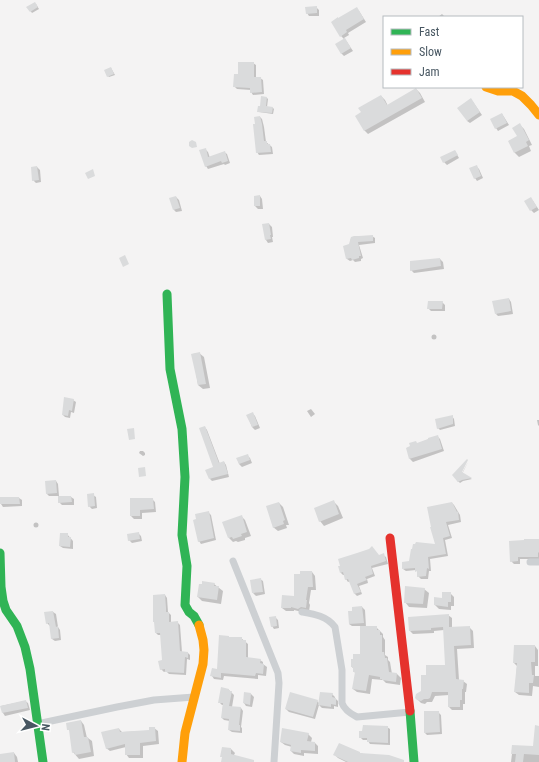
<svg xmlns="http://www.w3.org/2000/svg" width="539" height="762" viewBox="0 0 539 762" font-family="'Roboto Condensed',sans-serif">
  <rect width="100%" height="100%" fill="#f4f3f3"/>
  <!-- shadow -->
  <path fill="#0003" d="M36,4L39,9L32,13L28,7Z
    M316,7L319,10V16H309L307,13Z
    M359,11L366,22L348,33L349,35L344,38L347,42L353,51L344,56L341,53L344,39L341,36Z
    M442,14L445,17H438Z
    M253,63L256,65V78H260L263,80L264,94L253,95L251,92V90L237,89L234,86L239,75Z
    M111,68L115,75L109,77L108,76Z
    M416,89L420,93L425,102L368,134L364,130L381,96L385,100L388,106Z
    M262,97L267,98L268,99L267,107L273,108L274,109L273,114L259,112L258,111L261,107Z
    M473,102L482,115L470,123L467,121Z
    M502,114L504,117L509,125L498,131L496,128Z
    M260,117L262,119L264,127L266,142L272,147L273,154L259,155L257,152Z
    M520,125L524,129L532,145L529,146L531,151L519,157L515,153L509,141L518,137Z
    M205,149L208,152L210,158L224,152L227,154L230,163L225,165L224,164L208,169L206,166Z
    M455,151L459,158L447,165L444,162Z
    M476,166L479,169L483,178L477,181L475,178Z
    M37,167L40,170L41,182L36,183L33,180Z
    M260,196L262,199L263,209H258L255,206V197Z
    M176,197L179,200L182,211L176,212L174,210Z
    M533,201L539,210L534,213L531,210Z
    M269,224L272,227L273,237H272L273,242L268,243L266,240Z
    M372,236L375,238V243L359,245L363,258L361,259V261L355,262L353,260L350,261L347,259L351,238Z
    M440,259L443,262L444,269L414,273L411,270Z
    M509,299L511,302L513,314L498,316L496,314Z
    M442,302L445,305V311H431L428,308Z
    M431.5 337a2.5 2.5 0 1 1 5 0a2.5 2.5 0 1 1-5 0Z
    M199,353L204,357L210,388L203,389L198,385L193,354Z
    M73,400L76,402L74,413L71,412L70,418L65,417L63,415Z
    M311,409L315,414L311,417L307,411Z
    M253,414L255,416L260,428L255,430L252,427L248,416Z
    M452,416L454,419L455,426L440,430L438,428Z
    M537,420H539V426L538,425Z
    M205,427L207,430L220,464L224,462L226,465L229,477L212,481L210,479L215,467Z
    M437,436L440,439L444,451L413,462L410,459L407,448Z
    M140,451H143L145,453V455L143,456L139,453Z
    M247,455L250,458L252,463L242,467L239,464L238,459Z
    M468,462L462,474L472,479L463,481L460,483L459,482L457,481L459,476L460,477Z
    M56,481L58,484L59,496H49L47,494Z
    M93,495L96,497L97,508L92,509L89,506Z
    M71,497L74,499V505H62L59,502Z
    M1,498H19L22,500V506L3,507L1,504Z
    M131,499H152L155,502L156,512L142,513V519H134L131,516Z
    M333,501L338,506L343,518L324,526L320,521Z
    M279,503L283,507L289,525H286L287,528L278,531L273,527Z
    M452,503L454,505L460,515L461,522L448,525L452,538L445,540L448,556L430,559L431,571H429L428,579H421L418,576V573L416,570L406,571L403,569L410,562L436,545Z
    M208,512L211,515L216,540L201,544L199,541Z
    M241,516L245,520L251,536L245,538V540L238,542L236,541L233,542L229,538Z
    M33.5 525a2.5 2.5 0 1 1 5 0a2.5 2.5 0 1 1-5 0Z
    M138,533L141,536L142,541L132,543L129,540Z
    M67,534L73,541V549L63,548L60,546Z
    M539,540V559H520V564H514L511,561Z
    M383,555L386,557L388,564L372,568L375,576L367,579L368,583L359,586L362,594L357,596L355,594L350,581L348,582L346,579L345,575H343L341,573L339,567Z
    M312,572L315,576L316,590H311L309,603L310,605L309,611L302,612L294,610V611H286L282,608L295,597Z
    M260,579L263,581L265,594L256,596L253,593Z
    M214,584L223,591L221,604L202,601L198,597Z
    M424,589L429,593L427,608L409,607L405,602Z
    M450,593L454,597V606H451V610L439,609L435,605Z
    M165,595L167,598L168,612L171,615V623L177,622L180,625L182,652L188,653L190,655V660L187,659L186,675L169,674L166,671L164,672L161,669L163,661L161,635H158L156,633Z
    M362,607L365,610L366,627H376L383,634V637L385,640V655L388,657V660L390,662L392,674H397L401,678L400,685L386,683L383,680L372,679L370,694L357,692L353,689L356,673L354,672V669L352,667V660L361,655L362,626H352L349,624L353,611Z
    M53,612L56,614L58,627L60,630L61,640L55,641L52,639L50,626L47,623Z
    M448,615L452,618V628L469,627L473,631L474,648L457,649L459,680L463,681L467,684L466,692H465V704H463V710H452L449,707V695L435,696L432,702H427L425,704L421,703L417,699L422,691L427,676L446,666L444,630L434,631V633L413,634L410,631Z
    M275,617L278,620L279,628L274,629L272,626Z
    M229,638H241L248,644V658L260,660L263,662V664L267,667L266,676L258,675V679L224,676L223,680L214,679L212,676L218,670Z
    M535,646L538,650V666H535V676H539V687L533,686L532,696L519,695L515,692L517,666L514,663Z
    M229,690L234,695L232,707L241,708L243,711L241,727L242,728V733L232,732L229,730L230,721L224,720L222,718L223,705H222L219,702Z
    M245,693L251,694L254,697L252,707L246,706L244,703Z
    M332,694L335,697V698L338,701V707L334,706V709L322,708L319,705L315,719L289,712L286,709L317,701L319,703Z
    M25,701L28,703L30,710L5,716L3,713L1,706Z
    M438,712L441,715L442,734L427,735L425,733Z
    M81,721L84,725L87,738H88L92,741L94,756L79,759L73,752L70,731L68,729Z
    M387,727L390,729V745L370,744L368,741V740H363L360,737Z
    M154,728L158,731L159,744L143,746V758H129L126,754V747L110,751L106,748L119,729L122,732L150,731Z
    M308,734L312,738L311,742L315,743L318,746V754L304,753V756L294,754L291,751L292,747L285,745L281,742Z
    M539,734V762H511L513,746L534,748Z
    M231,749L235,753L234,755L238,762H222Z
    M14,753L17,757L18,762H0V755Z
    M359,753L399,762H346L338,758L335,755Z"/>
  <!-- building -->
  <path fill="#dadbdc" d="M35,2L38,7L30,12L26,7Z
    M317,6V13L306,14L305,7Z
    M357,7L364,19L346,30L347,32L340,37L331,22L338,17V18Z
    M345,38L351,48L341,54L335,44Z
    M238,62H254V77H261L262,92L250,93V88L233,87L234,74H238Z
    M111,67L114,74L107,77L104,70Z
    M416,88L422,98L364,131L355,116L361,112L358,108L381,95L387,105Z
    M261,96L267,97L266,106L273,107L272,113L257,112L258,106H260Z
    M471,98L480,112L467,121L457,108Z
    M502,113L507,123L495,129L490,119Z
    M260,116L262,124L264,141H267V144H270L271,152L256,153L253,124H255L254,117Z
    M520,123L529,140L526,142L528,146L514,153L508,141L517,136L512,128Z
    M192,140L196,142L197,147L192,148L189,146V142Z
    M206,148L208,157L225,151L228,161L222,163L221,161L205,167L199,150Z
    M455,150L458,155L443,163L440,157Z
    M477,165L481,176L474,179L469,168Z
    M37,166L39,180L32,181L31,167Z
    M93,169L95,176L88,179L85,173Z
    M260,195V206H254V196Z
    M176,196L180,208L173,210L169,198Z
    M531,197L537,207L530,211L524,201Z
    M269,223L271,235H270L271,239L265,240L262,224Z
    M373,235V241L358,242L361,256H359V258L352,260L351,258L346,259L343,246L349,244L351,237L354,236H359Z
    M125,255L129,264L123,267L119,258Z
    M440,258L441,266L410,271V261Z
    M509,298L511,311L495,314L492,301Z
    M428,301H443L442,309H427Z
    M200,352L206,384L198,385L191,354Z
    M64,397L74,399L72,411L69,410L68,416L62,415Z
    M253,412L258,425L252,427L246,415Z
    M453,415V424L437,429L435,419Z
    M205,426L219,463L224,461L228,474L209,479L205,470L213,467L199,428Z
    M134,428L135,439L129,440L127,429Z
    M438,435L442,449L409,459L406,448L410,446L409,443L416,441L417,443L428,439V438Z
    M248,454L250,460L239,464L236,458Z
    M467,459L468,460L462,472L472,478L462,480L458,482L457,481L452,475Z
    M145,467L146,476L139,477L138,468Z
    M56,480L57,493L46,494L45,481Z
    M94,493L95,506L88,507L87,494Z
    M58,496H71L72,502L58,503Z
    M0,497H19L20,504H0Z
    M130,498H153L154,509L140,510V516H130Z
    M334,500L339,514L319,522L314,508Z
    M279,502L285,520L283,521L284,524L273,528L266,506Z
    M452,502L457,512L458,511L459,520L446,522L450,536L443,538L446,554L428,557L429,569L427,568L426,576L417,577V571L415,572V568L402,569V562L409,561L411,549H412L413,544H415L416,542L435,544L430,527H431L427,507Z
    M209,511L214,538L198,542L193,520L196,519L195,514Z
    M242,515L247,532L241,534L242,536L233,539L232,537L228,538L222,522Z
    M139,532L140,539L128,541L127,534Z
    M60,533H68V537H71L70,547L59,546Z
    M524,539H539V553L538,552V557H518V561L510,562L509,541L524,540Z
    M372,546L379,555L384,553L386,561L371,566L373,574L365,577L367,580L357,584L361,592L354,594L348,579L345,580L343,572L340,573L338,566H340L338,559L357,553L369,549Z
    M300,571H312L313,587H308L306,600H307L306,608L301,607L298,609L291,607V608H281L282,595L294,596V574H300Z
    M261,578L263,592L252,593L250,580Z
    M202,581L215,583L214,586H219L217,600L197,597L199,584H202Z
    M405,586L425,588L423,604L404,603Z
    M442,592H451V602H448V607L434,605V597L442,598Z
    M165,594L166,608V612H169V622L178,621L180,651L188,652V658L185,657L184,673L165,672V669L160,670L158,661L162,660L160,633H155L154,622H153V595Z
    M362,606L364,623L349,624L348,611H352V607Z
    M53,611L56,627L58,626L59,638L51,639L49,623L46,624L44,612Z
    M449,614V627L470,626L471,645L454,646L456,679L464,680L463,689H462V700H460V707H448V692H432L430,698L428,699H424L421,701L417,700L415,698L416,694L421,691V675H426V665H445L443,627L431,628V630L409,631L408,617Z
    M276,616L277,626L271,627L269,617Z
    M360,626H377V630H380V635H382V652H384L385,658H387L389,672L397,673L396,682L382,680V679H380V677L369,675L366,691L352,689L355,672H353V667H351V659H353V654H360Z
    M219,635L229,636V637H242V640H246V657L261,659L260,663L264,664L263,674L256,673L255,676L221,673V678L210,676L212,668L217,669Z
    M514,645H535V662H531L532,675H534L533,683H529V693L514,692L517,663H513Z
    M221,687L229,689V691H232L229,706L241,707L239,725H240V731L228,730L229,719L221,718L223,703H218Z
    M244,692L251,693L250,705L243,703Z
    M290,692L318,700L313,717L285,709Z
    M320,692L333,693L332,697L336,698V705L331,704V707L318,705Z
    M26,700L28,708L2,713L0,706Z
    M424,711H439L440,732L424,733Z
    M81,720L84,737H88L91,752L75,755L74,752L72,753L69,730H67L66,723Z
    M363,725L388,726V743L367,742V738H359V731H362Z
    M535,725L539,726V755L524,754L523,762H515L516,754H511L512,745L533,746Z
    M149,727H155L156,741L140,743V755H125V744L106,749L101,732L119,728L120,732L149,730Z
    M282,728L309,733L307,741L315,742V751L301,750V753L290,751L291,745L280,742Z
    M339,743L360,752V753L389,755L404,760V762H348L333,755Z
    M222,747L231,748V754L254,760V762H221L222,757H220Z
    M14,752L15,762H0V754Z"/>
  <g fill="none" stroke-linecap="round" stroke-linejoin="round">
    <!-- street -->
    <path stroke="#cdd0d3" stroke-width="7" d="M233,561L278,673L279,683L274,762
      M530,562H539
      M302,612C314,614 327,616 335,627L342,670V703C344,709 351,714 357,717L410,712
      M37,724L117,707L154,700L194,697"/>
    <!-- fast -->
    <path stroke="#30b455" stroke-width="9" d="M167,294L170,369L182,429L185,477L182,535L187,566L185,605L189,612L194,616L199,625
      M0,553L1,587L3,601L6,610L17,626L25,647L30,669L43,762
      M410,711L414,762"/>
    <!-- slow -->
    <path stroke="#ff9f0a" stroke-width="9" d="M486,87L498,91H513L522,96L531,105L539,115
      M182,762L185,733L203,664L204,650L203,640L199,625"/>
    <!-- jam -->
    <path stroke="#e5322d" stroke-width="9" d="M390,538L410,711"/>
  </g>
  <!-- legend -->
  <rect x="383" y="16" width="140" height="72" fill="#ffffff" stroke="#b6bcc0"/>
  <rect x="391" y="29" width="20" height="6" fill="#30b455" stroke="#b6bcc0"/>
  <text x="419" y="36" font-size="12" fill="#485762">Fast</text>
  <rect x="391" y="49" width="20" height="6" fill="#ff9f0a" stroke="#b6bcc0"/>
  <text x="419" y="56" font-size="12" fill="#485762">Slow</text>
  <rect x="391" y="69" width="20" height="6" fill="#e5322d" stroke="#b6bcc0"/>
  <text x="419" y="76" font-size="12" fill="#485762">Jam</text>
  <!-- north arrow -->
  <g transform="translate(36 726) rotate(97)" stroke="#ffffff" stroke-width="3" paint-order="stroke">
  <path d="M0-3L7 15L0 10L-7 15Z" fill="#485762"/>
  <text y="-6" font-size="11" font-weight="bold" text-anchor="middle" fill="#485762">N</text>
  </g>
</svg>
